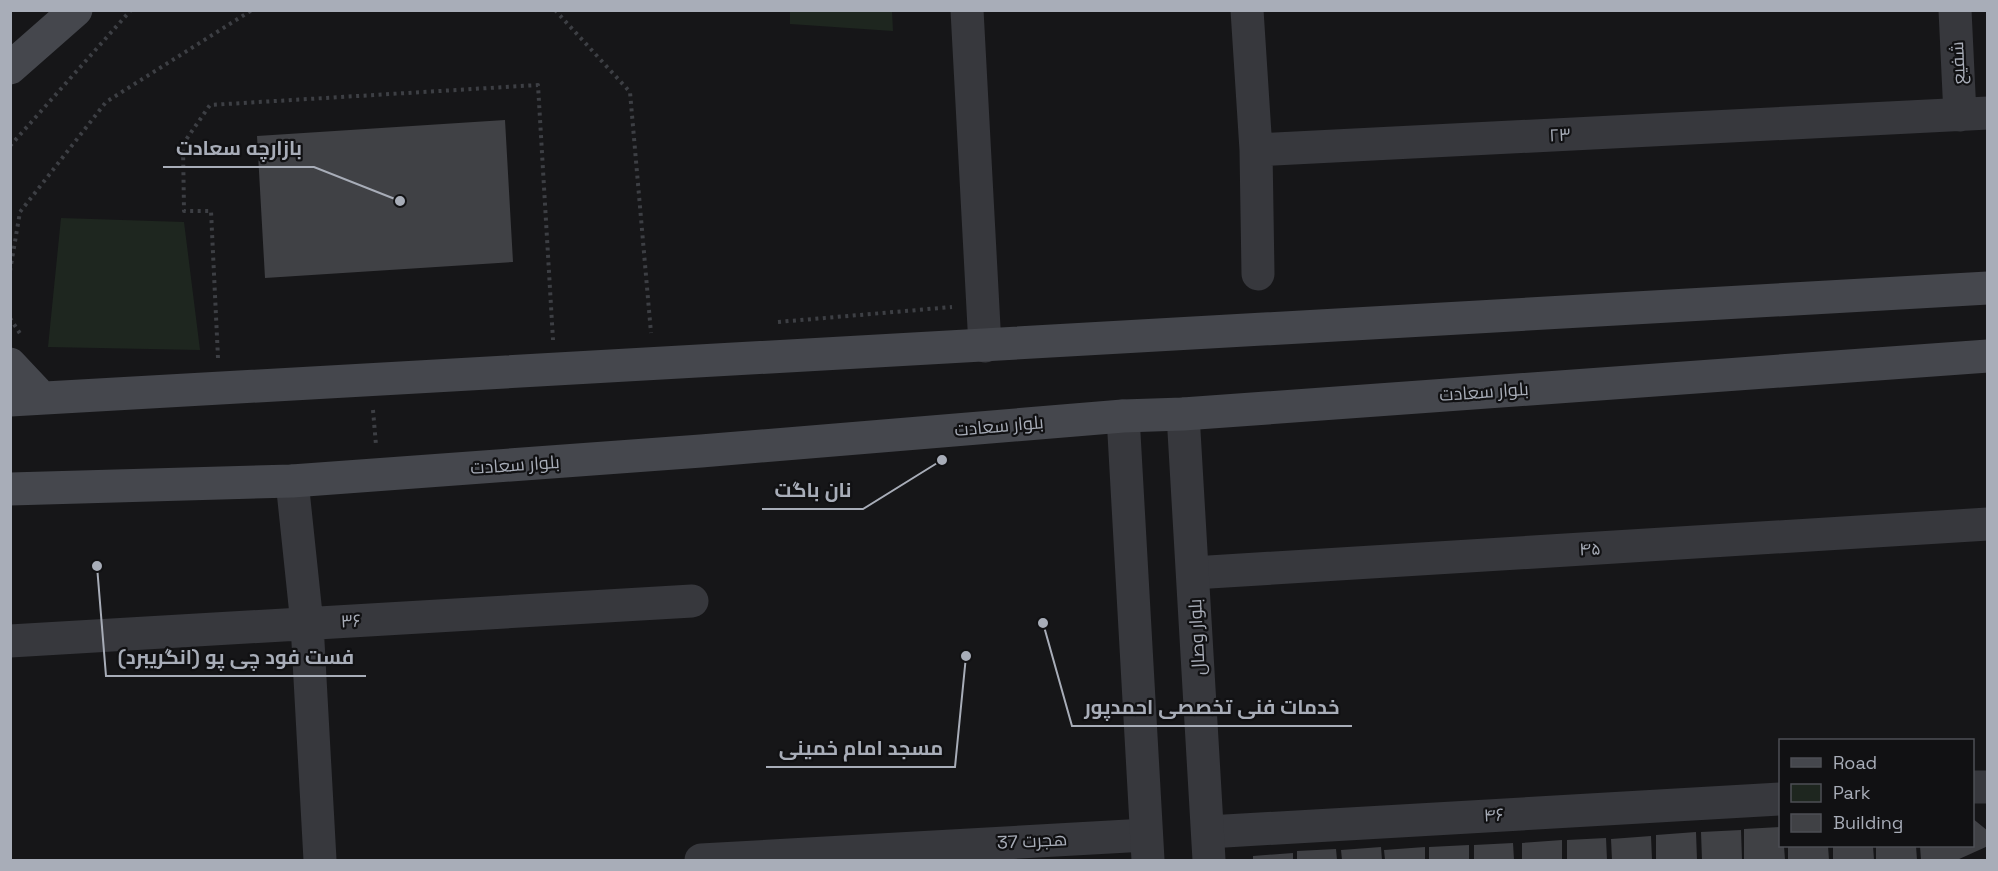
<svg xmlns="http://www.w3.org/2000/svg" width="1998" height="871" viewBox="0 0 1998 871" font-family="'Space Grotesk',Cairo,sans-serif">
  <rect width="100%" height="100%" fill="#161618"/>
  <!-- green -->
  <path fill="#1e261f" d="M790,11H892L893,31L790,24Z
    M61,218L184,222L200,350L48,347Z"/>
  <!-- building -->
  <path fill="#404145" d="M505,120L513,262L265,278L257,136Z
    M1972,818L1988,831V846L1957,860H1921L1920,846H1972Z
    M1780,827V846H1784L1785,860H1744V829Z
    M1741,830L1742,860H1702L1701,832Z
    M1696,832L1697,860H1656V835Z
    M1651,836L1652,860H1612L1611,839Z
    M1606,838L1607,860H1567V840Z
    M1562,840V860H1522V843Z
    M1513,843L1514,860H1474V845Z
    M1469,845V860H1429V847Z
    M1788,846H1828L1829,860H1788Z
    M1833,846H1873L1874,860H1833Z
    M1876,846H1916L1917,860H1876Z
    M1381,847L1382,860H1342L1341,850Z
    M1425,847V860H1385L1384,850Z
    M1336,849L1337,860H1297V851Z
    M1293,853V860H1253V856Z"/>
  <g fill="none" stroke-linecap="round" stroke-linejoin="round">
    <!-- path -->
    <path stroke="#3d3f44" stroke-width="4" stroke-dasharray="3 4.5" stroke-linecap="butt" d="M555,10L630,92L651,333
      M10,146L131,10
      M10,271L20,212L106,102L252,10
      M10,318L21,335
      M778,322L952,307
      M218,358L211,211H184L183,144L210,105L538,85L553,340
      M373,410L376,445"/>
    <!-- minor -->
    <path stroke="#37383d" stroke-width="33" d="M967,10L985,346
      M1247,10L1256,150
      M1955,10L1960,115
      M1258,274L1256,150L1988,113
      M292,481L307,624L320,860
      M1193,573L1988,524
      M10,641L692,601
      M1972,787H1988
      M1208,832L1780,799
      M701,860L1146,835"/>
    <!-- tertiary -->
    <path stroke="#37383d" stroke-width="33" d="M1183,414L1209,860
      M1123,416L1148,860"/>
    <!-- secondary -->
    <path stroke="#45474d" stroke-width="33" d="M10,68L76,10
      M10,364L42,398
      M10,400L1988,288
      M10,489L292,481L701,451L1123,416L1183,414L1988,356"/>
  </g>
  <g text-anchor="middle" stroke-width="4.5" stroke-linejoin="round" paint-order="stroke">
    <!-- street labels -->
    <g font-size="18" fill="#a8adb8" stroke="#111113">
      <text transform="translate(1958 63) rotate(-93)" y="6">شفیع</text>
      <text transform="translate(1560 135) rotate(-3)" y="6">۲۳</text>
      <text transform="translate(1484 392) rotate(-4)" y="6">بلوار سعادت</text>
      <text transform="translate(999 426) rotate(-5)" y="6">بلوار سعادت</text>
      <text transform="translate(515 465) rotate(-4)" y="6">بلوار سعادت</text>
      <text transform="translate(1590 549) rotate(-3)" y="6">۴۵</text>
      <text transform="translate(351 621) rotate(-3)" y="6">۳۶</text>
      <text transform="translate(1197 637) rotate(-93)" y="6">بلوار وصال</text>
      <text transform="translate(1494 815) rotate(-3)" y="6">۴۶</text>
      <text transform="translate(1032 841) rotate(-3)" y="6">هجرت 37</text>
    </g>
  </g>
  <!-- callouts -->
  <path fill="none" stroke="#a8adb8" stroke-width="2" d="M400 201L314 167H163M942 460L863 509H762M97 566L106 676H366M1043 623L1072 726H1352M966 656L955 767H766"/>
  <g fill="#a8adb8" stroke="#111113" stroke-width="2">
    <circle cx="400" cy="201" r="6"/>
    <circle cx="942" cy="460" r="6"/>
    <circle cx="97" cy="566" r="6"/>
    <circle cx="1043" cy="623" r="6"/>
    <circle cx="966" cy="656" r="6"/>
  </g>
  <g font-size="20" text-anchor="middle" font-weight="bold" fill="#a8adb8" stroke="#111113" stroke-width="4.5" stroke-linejoin="round" paint-order="stroke">
    <text x="239" y="155">بازارچه سعادت</text>
    <text x="813" y="497">نان باگت</text>
    <text x="236" y="664">فست فود چی پو (انگریبرد)</text>
    <text x="1212" y="714">خدمات فنی تخصصی احمدپور</text>
    <text x="861" y="755">مسجد امام خمینی</text>
  </g>
  <!-- border -->
  <rect width="1998" height="871" fill="none" stroke="#a8adb8" stroke-width="24"/>
  <!-- legend -->
  <rect x="1779" y="739" width="195" height="108" fill="#111113" stroke="#4d4f55" stroke-width="1.5"/>
  <rect x="1791" y="758" width="30" height="9" fill="#45474d" stroke="#4d4f55" stroke-width="1.5"/>
  <text x="1833" y="769" font-size="18" fill="#a8adb8">Road</text>
  <rect x="1791" y="784" width="30" height="18" fill="#1e261f" stroke="#4d4f55" stroke-width="1.5"/>
  <text x="1833" y="799" font-size="18" fill="#a8adb8">Park</text>
  <rect x="1791" y="814" width="30" height="18" fill="#404145" stroke="#4d4f55" stroke-width="1.5"/>
  <text x="1833" y="829" font-size="18" fill="#a8adb8">Building</text>
</svg>
